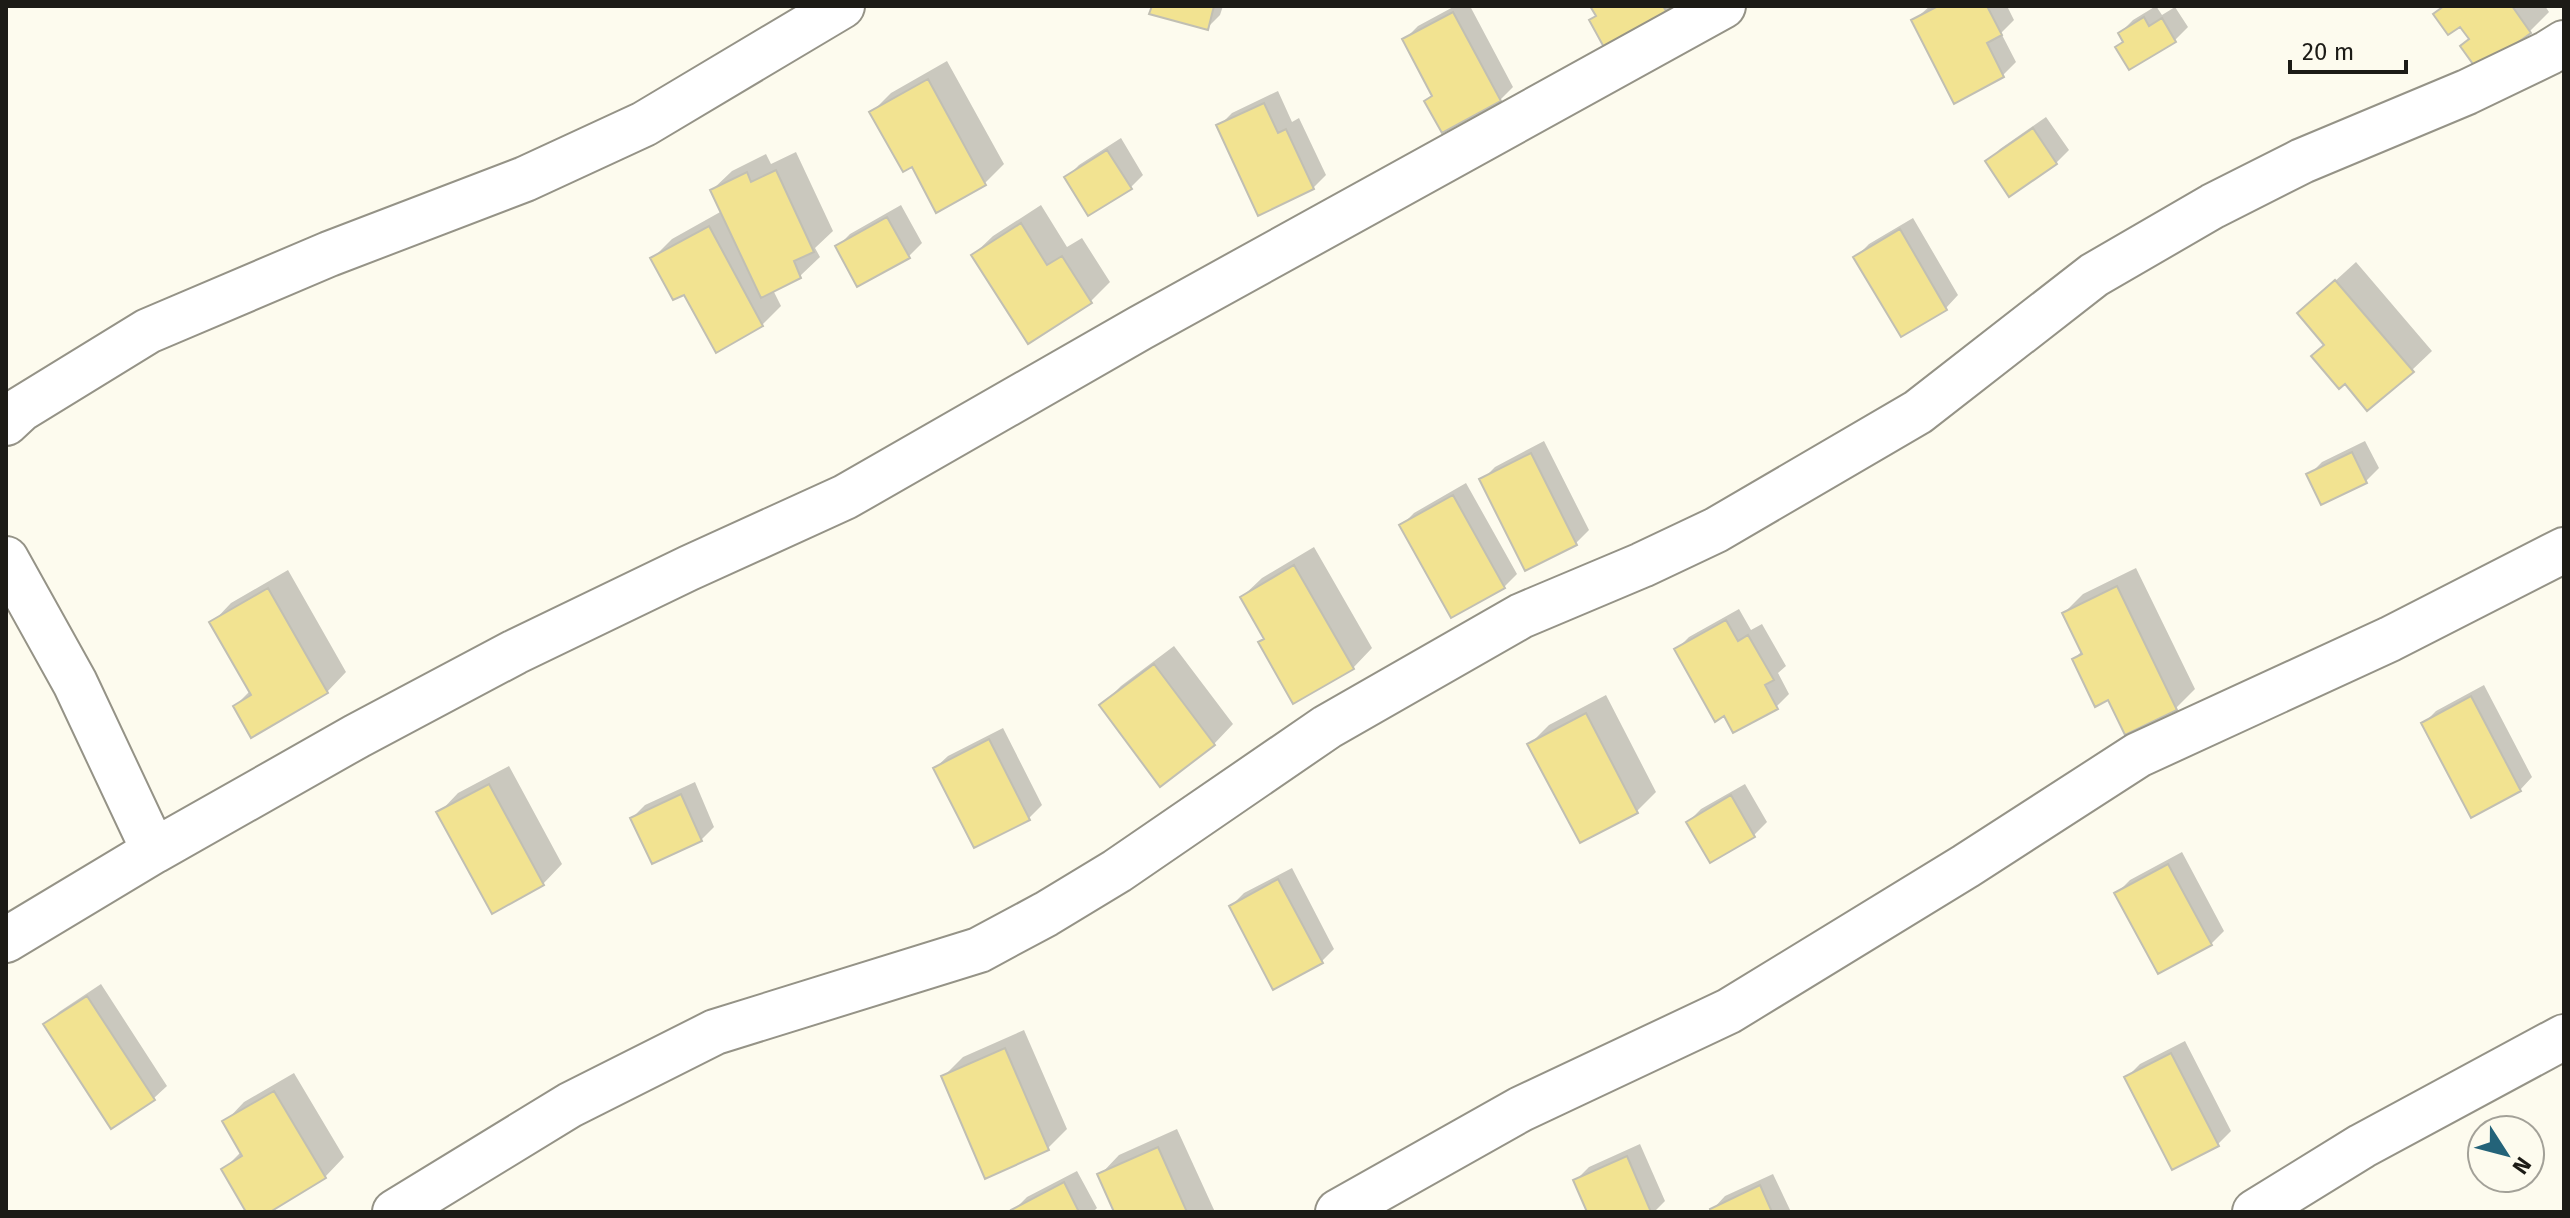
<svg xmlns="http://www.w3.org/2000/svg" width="2570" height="1218" viewBox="0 0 2570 1218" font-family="'Fira Sans',sans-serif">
  <rect width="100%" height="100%" fill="#fdfbee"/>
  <!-- shadow -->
  <path fill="#0003" d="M1154,6H1223L1220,15L1207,28Z
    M1455,6H1470L1513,87L1500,100L1427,101L1434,94L1405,39L1418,26Z
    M1592,6H1676L1668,14L1591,20L1597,15Z
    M1930,6H2007L2014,20L2001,33L2016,62L2003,75L1913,21Z
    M2156,6L2162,15L2175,7L2188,27L2175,40L2124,41L2120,33L2133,20Z
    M2444,6H2545L2549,12L2530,31L2478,68L2470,38L2460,24L2435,15Z
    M947,61L1004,164L984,184L913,165L872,112L891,93Z
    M1278,91L1292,122L1299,118L1326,175L1313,188L1219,126L1232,113Z
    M2046,117L2069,150L2056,163L1987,162L2000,149Z
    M1121,138L1143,175L1130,188L1066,178L1079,165Z
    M796,152L833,231L815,248L820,257L800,276L773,290L781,306L762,325L685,292L653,258L672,239L722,211L712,190L732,171L766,154L771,164Z
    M901,205L922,243L909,256L837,247L850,234Z
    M1041,205L1067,247L1082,238L1110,282L1091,301L973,255L993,236Z
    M1913,218L1958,295L1946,308L1856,257L1869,244Z
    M2356,262L2432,351L2412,370L2300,313Z
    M1544,441L1589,530L1576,543L1482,480L1495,467Z
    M2365,441L2379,468L2366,481L2309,475L2322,462Z
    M1466,483L1517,574L1504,587L1401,526L1414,513Z
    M1314,547L1372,648L1353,668L1260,642L1265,637L1242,597L1262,578Z
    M2136,568L2195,689L2176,708L2109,697L2074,659L2082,651L2064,613L2083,594Z
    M288,570L346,672L327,692L235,706L251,690L212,623L231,603Z
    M1739,609L1751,630L1762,624L1786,666L1778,673L1789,694L1776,707L1676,650L1689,637Z
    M1174,646L1233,724L1214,744L1102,705L1121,686Z
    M2484,685L2532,777L2520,790L2423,724L2436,711Z
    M1606,695L1656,792L1637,811L1580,841L1530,744L1549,725Z
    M1003,728L1042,805L1029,818L974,846L935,768L948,756Z
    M509,766L562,864L543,884L439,813L458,793Z
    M695,782L714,827L701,840L632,818L645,805Z
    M1745,784L1767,822L1754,835L1688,822L1701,809Z
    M2182,852L2224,931L2211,944L2117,893L2130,880Z
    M1292,868L1334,949L1321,962L1231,906L1244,893Z
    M101,984L167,1086L154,1098L46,1025L59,1012Z
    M1024,1030L1067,1129L1047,1149L944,1076L963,1057Z
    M2185,1041L2231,1131L2218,1144L2127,1077L2140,1064Z
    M294,1073L344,1157L325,1177L266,1212H248L223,1170L242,1151L225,1122L244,1102Z
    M1177,1129L1215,1212H1117L1100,1175L1119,1155Z
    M1640,1144L1665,1201L1654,1212H1589L1576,1180L1589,1167Z
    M1077,1171L1097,1208L1093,1212H1015L1014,1210L1027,1197Z
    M1773,1174L1791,1212H1714L1712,1210L1725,1196Z"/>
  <!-- building -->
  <path fill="#f2e391" stroke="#c1bfb3" stroke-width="2" d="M1152,6H1214L1208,30L1149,14Z
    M1590,6H1663L1669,16L1606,51L1589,20L1596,16Z
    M1938,6H1987L2002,35L1987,43L2004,77L1954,104L1911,20Z
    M2444,6H2512L2531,33L2478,71L2460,46L2469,39L2460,27L2448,35L2433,14Z
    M1453,12L1501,101L1442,133L1424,101L1432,96L1402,39Z
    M2144,17L2149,26L2162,18L2176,42L2129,70L2115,47L2123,42L2118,33Z
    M928,79L986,185L936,213L912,167L903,172L869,112Z
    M1264,103L1278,133L1286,129L1314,189L1258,216L1216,125Z
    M2033,128L2057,164L2009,197L1985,161Z
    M1107,150L1132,189L1088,216L1064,177Z
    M776,170L814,252L794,261L801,278L761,298L710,190L747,172L751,182Z
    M887,217L910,258L857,287L835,246Z
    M1021,223L1047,265L1062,256L1092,303L1028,344L971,255Z
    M709,226L763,326L716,353L684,295L673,300L650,258Z
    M1900,229L1947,310L1901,337L1853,257Z
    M2335,280L2414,372L2367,411L2345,384L2339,389L2311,356L2324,345L2297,313Z
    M2352,452L2367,483L2321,505L2306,474Z
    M1531,453L1577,545L1525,571L1479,479Z
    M1453,495L1505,588L1451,618L1399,525Z
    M1294,565L1354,669L1293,704L1258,642L1264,639L1240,597Z
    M2117,586L2177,710L2125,735L2108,700L2095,707L2072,659L2082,654L2062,613Z
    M268,588L328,693L251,738L233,706L251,695L209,622Z
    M1726,620L1738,641L1748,635L1774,680L1765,685L1778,709L1733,733L1724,716L1715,722L1674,649Z
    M1154,664L1215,745L1160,787L1099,705Z
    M2471,696L2521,791L2471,818L2421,723Z
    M1586,713L1638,813L1580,843L1527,744Z
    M989,739L1030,820L974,848L933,768Z
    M489,784L544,885L492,914L436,812Z
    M681,794L702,841L652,864L630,818Z
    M1731,795L1755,837L1710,863L1686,822Z
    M2168,864L2212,945L2158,974L2114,893Z
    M1278,879L1323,963L1273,990L1229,906Z
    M87,996L155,1100L111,1129L43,1024Z
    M1005,1048L1049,1150L985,1179L941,1076Z
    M2171,1053L2219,1146L2172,1170L2124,1077Z
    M274,1091L326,1178L270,1212H246L221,1169L242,1156L222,1121Z
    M1158,1147L1187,1212H1114L1097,1174Z
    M1627,1156L1651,1212H1587L1573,1180Z
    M1064,1182L1079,1212H1012L1011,1210Z
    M1760,1185L1772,1212H1711L1710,1209Z"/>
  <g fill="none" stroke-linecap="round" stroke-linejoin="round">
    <!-- minor casing -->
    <g stroke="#959387" stroke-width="48">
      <path id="minor" d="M6,423L21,409L148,331L329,254L525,179L644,124L842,6
        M6,559L75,683L154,851
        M6,940L154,851L357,736L515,652L689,568L845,497L1140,328L1723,6
        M395,1212L570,1105L715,1032L979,950L1046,914L1117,871L1327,727L1521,616L1642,565L1716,530L1918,412L2094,275L2213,206L2302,161L2467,92L2548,53L2564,43
        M1338,1212L1521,1109L1729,1011L1966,866L2138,755L2390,639L2564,550
        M2255,1212L2362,1146L2564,1037"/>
    </g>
    <!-- minor -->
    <use href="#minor" stroke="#fff" stroke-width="44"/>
  </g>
  <!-- border -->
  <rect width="2570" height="1218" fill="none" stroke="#1c1b16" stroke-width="16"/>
  <!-- north arrow -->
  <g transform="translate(2506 1154) rotate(126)"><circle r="38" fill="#fdfbee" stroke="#a3a198" stroke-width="2"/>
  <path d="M0-6L14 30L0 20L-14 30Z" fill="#246379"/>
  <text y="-12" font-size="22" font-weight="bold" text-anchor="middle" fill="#1c1b16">N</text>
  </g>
  <!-- scale -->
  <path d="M2290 60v12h116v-12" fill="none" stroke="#1c1b16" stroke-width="4"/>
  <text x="2302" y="60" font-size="24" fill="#1c1b16" stroke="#fdfbee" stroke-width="6" paint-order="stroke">20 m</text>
</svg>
